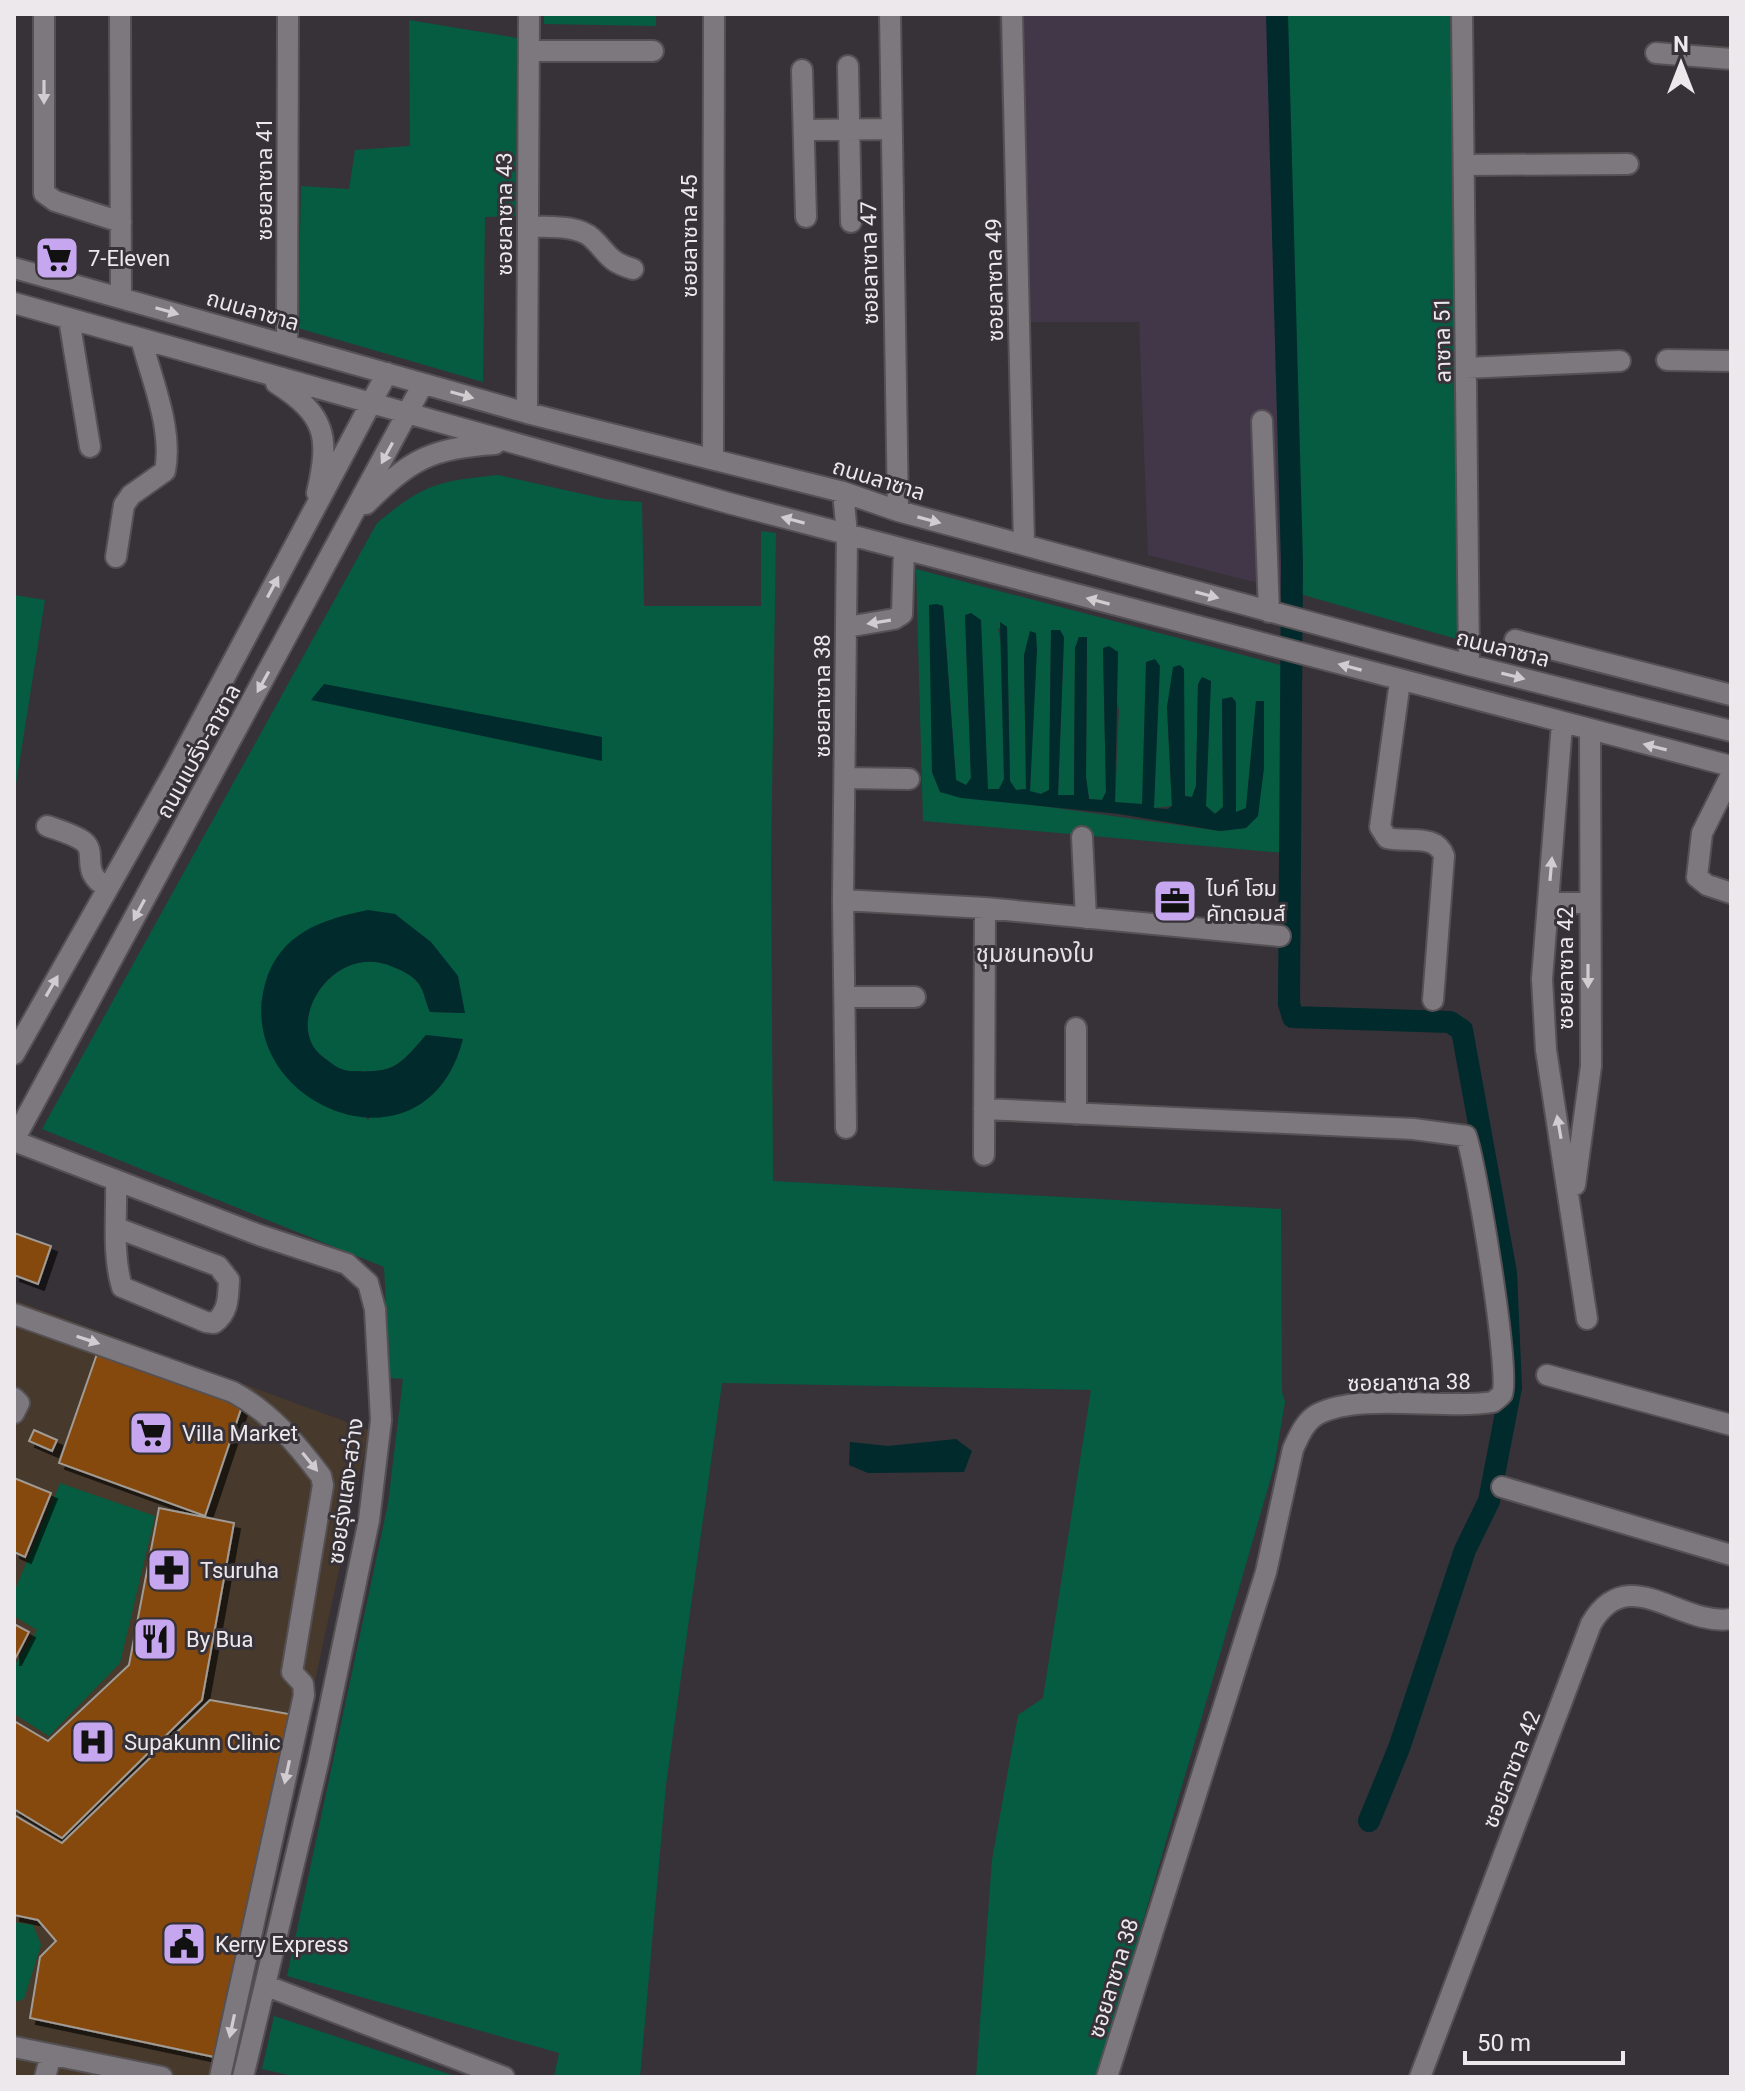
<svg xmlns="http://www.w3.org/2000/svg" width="1745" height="2091" viewBox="0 0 1745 2091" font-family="Roboto,'Noto Sans Thai',sans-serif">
  <defs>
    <filter id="shadow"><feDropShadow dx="6" dy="6" stdDeviation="0" flood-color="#0009"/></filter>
  </defs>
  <rect width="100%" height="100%" fill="#373237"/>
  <!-- commercial -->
  <path fill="#47392b" d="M14,1300L369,1430L230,2077H14Z"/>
  <!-- industrial -->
  <path fill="#413748" d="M998,14H1269L1292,592L1148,555L1139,322H1009Z"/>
  <!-- green -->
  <path fill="#055c40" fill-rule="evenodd" d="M544,14H656V26L544,24Z
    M1284,14H1451L1460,640L1300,594Z
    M409,20L517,38L516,216L485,217L483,382L298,328L301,186L349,189L355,150L410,146Z
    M498,475L605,499L642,502L644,606H761V531L776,533L771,861L773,1181L1281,1209L1282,1392L1285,1402L1274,1467L1098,2077H976L992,1860L1018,1715L1043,1698L1091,1390L722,1383L666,1785L640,2077H554L559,2053L287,1976L388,1504L403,1379L390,1378L384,1267L42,1129L377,523C424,484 438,481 498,475ZM396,914L464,1013L430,1012C427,1004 424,991 419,984C412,975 403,971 394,967C332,940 281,1026 323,1057C331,1063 338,1070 349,1071C395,1073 397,1068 426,1035L368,1120L260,1002Z
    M916,569L1284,666L1283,853L923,821ZM930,605L943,606L944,617L956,780L967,786L971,778L965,616L987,789H999L1004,779L1003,653L998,629L1007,628L1010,781L1016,790L1026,789L1024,655L1036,633L1030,792L1041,794L1049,790L1051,631L1064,638L1058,795H1074L1075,648L1079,637L1087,638L1086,777L1089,799L1102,800L1106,792L1103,648L1119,710L1115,803L1142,805L1154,784V808L1172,806L1167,707L1184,796L1192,797L1196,786L1198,684L1206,806L1215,814L1223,807L1222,700L1236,812L1246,809L1256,701L1264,768L1245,828L1220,831L940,792L932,772Z
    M14,595L45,600L14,797Z
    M60,1483L155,1516L120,1663L49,1736L14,1714V1666L37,1630L14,1616V1592Z
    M14,1922L33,1925L41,1945L24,1999L14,2002Z
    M274,2016L458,2077H297L262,2069Z"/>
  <!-- water -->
  <path fill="#012a2d" d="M937,604L943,606L944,617L956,780L966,785L971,778L965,615L971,613L981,620L988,789H999L1004,779L1000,622L1007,627L1010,781L1016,790L1026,789L1024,655L1030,631L1036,633L1037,650L1030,791L1041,794L1049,790L1051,630H1060L1064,637L1058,795H1074L1075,648L1079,637H1087L1086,777L1089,799L1102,800L1106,792L1103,648L1109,646L1118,652L1115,802L1142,804L1146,662L1155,659L1160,666L1154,808L1168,809L1172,806L1167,707L1173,667L1180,665L1184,669L1185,796L1192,797L1196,786L1198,684L1202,677L1211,681L1206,806L1215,814L1223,807L1222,699L1232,697L1236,702V812L1246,808L1256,701H1264V768L1258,816L1246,828L1220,831L1119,814L961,798L940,792L932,772L929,605Z
    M324,684L602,737V761L311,700Z
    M368,910L395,914L431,942L458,976L465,1013L430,1012C426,1004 424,991 419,984C412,975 403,971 393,967C332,940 281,1026 323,1057C331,1063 339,1070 349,1071C395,1073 397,1068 426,1035L463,1039C426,1185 232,1105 265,984C279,933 323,919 368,910Z
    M956,1439L972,1451L964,1472L868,1473L849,1465L850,1442L888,1446Z"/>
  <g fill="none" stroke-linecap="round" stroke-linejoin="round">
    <!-- canal -->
    <path stroke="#012a2d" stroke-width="22" d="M1277,14L1292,563L1289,1004L1293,1017L1450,1022L1462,1030L1506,1273L1511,1387L1489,1501L1465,1550L1399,1748L1369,1821"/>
  </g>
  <!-- building -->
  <path fill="#864807" stroke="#a19b96" stroke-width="2" filter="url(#shadow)" d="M14,1233L51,1246L38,1284L14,1275Z
    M98,1351L243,1403L205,1516L59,1463Z
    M34,1430L57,1440L52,1451L29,1441Z
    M14,1478L51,1493L25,1557L14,1552Z
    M159,1508L234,1523L202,1700L62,1838L14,1809V1721L48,1741L129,1665Z
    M14,1624L29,1632L15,1659H14Z
    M210,1700L294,1715L219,2058L30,2018L40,1957L56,1941L38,1920L14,1915V1815L62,1843Z"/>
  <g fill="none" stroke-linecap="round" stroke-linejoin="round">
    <!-- minor casing -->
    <g stroke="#545053" stroke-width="24">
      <path id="minor" d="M44,14V193L55,201L121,222
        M120,14L121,298
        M890,14L898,511
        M1012,14L1024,544
        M1462,14L1469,665
        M529,51H653
        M1656,53L1731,59
        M848,66L851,222
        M802,70L806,217
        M804,130L891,129
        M1464,165L1628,164
        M528,226C546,228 577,224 592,238C609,254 607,261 633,269
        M14,268L527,413L843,492L898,511L1469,665L1731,731
        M14,303L732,504L1731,766
        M69,319L90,447
        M287,345L288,14
        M1667,360L1731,361
        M1466,368L1620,361
        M276,383C326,415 330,436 317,493
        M527,413L529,14
        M1262,421L1269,612
        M713,459L714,14
        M843,492L847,534L843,900L846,1128
        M366,504C411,459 431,448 495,444
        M116,557L124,505L131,495L165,471C173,429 152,380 141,339
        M847,627L894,619L902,614L904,550
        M1515,640L1731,695
        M1400,681L1380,827L1387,838C1407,843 1436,833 1444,856L1433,1000
        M1562,724L1542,979L1546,1050L1587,1319
        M1731,775L1702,833L1697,877L1707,885L1731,893
        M845,778L909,779
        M47,826C58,830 73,834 83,841C99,853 78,872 108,888
        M1082,837L1086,918
        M843,900L985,908L1280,936
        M1548,903H1588
        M847,997H915
        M1076,1028V1114
        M14,1054L175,770L387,373
        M984,1109L1413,1129L1466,1136C1476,1163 1511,1374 1502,1394C1500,1397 1496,1399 1493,1402C1443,1410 1361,1392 1318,1414C1305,1421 1299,1436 1293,1449L1266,1572L1107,2077
        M14,1140L423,384
        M14,1141L259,1235L347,1264L368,1283L375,1309L381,1420L369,1520L318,1763L243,2077
        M984,1155L985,908
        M116,1180C117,1214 112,1254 122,1287L206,1322L214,1323C229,1312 228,1297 229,1280L218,1266L117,1228
        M1575,1185L1591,1066L1590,730
        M14,1314L233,1392C270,1412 296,1443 321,1476L323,1485L292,1672L303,1684L304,1695L220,2077
        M1547,1375L1731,1425
        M14,1398L19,1403L14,1413
        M1502,1487L1731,1555
        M267,1986L504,2077
        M14,2047L162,2077
        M45,2077L51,2055
        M1420,2077L1591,1624C1628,1560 1680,1627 1731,1619"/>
    </g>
    <!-- minor -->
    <use href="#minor" stroke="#7d787d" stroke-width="20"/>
  </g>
  <!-- one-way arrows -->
  <defs><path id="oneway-solid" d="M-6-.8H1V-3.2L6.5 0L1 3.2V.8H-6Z" transform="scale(2)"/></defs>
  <g fill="#d0ccd0">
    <use href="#oneway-solid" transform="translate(44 92) rotate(90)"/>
    <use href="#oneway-solid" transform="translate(167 311) rotate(16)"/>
    <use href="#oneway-solid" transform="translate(462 395) rotate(16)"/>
    <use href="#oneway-solid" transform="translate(387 453) rotate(118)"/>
    <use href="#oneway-solid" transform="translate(793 520) rotate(-165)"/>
    <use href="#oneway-solid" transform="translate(929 520) rotate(15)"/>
    <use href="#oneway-solid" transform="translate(273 587) rotate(-62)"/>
    <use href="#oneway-solid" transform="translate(1207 595) rotate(15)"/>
    <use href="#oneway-solid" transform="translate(1098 601) rotate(-165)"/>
    <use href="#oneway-solid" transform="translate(879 622) rotate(171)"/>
    <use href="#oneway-solid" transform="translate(1350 667) rotate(-165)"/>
    <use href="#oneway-solid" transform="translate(1513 676) rotate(14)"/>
    <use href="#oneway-solid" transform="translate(263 682) rotate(119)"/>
    <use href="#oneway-solid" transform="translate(1655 747) rotate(-166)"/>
    <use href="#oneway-solid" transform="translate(1551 869) rotate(-85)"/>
    <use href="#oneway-solid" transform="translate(139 910) rotate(118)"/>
    <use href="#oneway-solid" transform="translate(1588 976) rotate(90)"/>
    <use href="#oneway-solid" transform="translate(52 986) rotate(-60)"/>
    <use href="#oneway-solid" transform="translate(1559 1127) rotate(-100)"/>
    <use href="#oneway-solid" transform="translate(88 1340) rotate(18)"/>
    <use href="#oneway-solid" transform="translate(310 1462) rotate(51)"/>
    <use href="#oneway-solid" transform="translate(287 1772) rotate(102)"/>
    <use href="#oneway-solid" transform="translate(232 2026) rotate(102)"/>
  </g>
  <!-- icons -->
  <defs>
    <g id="supermarket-square" transform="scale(2.3)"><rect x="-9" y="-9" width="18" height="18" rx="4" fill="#c7a6f0" stroke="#373237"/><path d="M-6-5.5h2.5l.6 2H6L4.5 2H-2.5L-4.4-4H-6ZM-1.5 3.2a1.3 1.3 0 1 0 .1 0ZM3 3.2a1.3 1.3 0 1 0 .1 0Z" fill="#111"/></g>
    <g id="office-square" transform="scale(2.3)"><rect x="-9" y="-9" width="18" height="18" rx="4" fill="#c7a6f0" stroke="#373237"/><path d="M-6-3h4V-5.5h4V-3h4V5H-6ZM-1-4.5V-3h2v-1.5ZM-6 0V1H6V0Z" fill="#111"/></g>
    <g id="pharmacy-square" transform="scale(2.3)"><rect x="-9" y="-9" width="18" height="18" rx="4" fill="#c7a6f0" stroke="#373237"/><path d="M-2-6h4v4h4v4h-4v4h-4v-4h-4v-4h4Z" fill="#111"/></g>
    <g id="restaurant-square" transform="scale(2.3)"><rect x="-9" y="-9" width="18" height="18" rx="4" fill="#c7a6f0" stroke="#373237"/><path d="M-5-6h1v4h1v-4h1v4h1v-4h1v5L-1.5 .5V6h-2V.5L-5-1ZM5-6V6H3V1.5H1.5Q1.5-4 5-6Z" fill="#111"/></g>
    <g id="hospital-square" transform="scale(2.3)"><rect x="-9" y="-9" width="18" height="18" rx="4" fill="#c7a6f0" stroke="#373237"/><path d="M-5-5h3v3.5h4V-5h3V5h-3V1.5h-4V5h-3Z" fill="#111"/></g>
    <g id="civic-square" transform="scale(2.3)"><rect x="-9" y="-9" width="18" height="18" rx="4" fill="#c7a6f0" stroke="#373237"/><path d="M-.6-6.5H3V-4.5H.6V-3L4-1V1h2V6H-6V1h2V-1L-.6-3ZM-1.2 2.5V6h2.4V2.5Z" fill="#111"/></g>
  </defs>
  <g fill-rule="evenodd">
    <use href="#supermarket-square" x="57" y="258"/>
    <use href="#office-square" x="1175" y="901"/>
    <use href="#supermarket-square" x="151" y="1433"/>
    <use href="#pharmacy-square" x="169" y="1570"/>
    <use href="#restaurant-square" x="155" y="1639"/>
    <use href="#hospital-square" x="93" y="1742"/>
    <use href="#civic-square" x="184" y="1944"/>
  </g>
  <g text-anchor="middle" stroke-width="6" stroke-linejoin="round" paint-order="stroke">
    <!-- street labels -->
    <g font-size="22" fill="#ece8eb" stroke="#373237">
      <text transform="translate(264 179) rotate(-90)" y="8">ซอยลาซาล 41</text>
      <text transform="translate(504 214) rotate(-90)" y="8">ซอยลาซาล 43</text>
      <text transform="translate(689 236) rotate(-90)" y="8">ซอยลาซาล 45</text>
      <text transform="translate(869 263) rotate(-91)" y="8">ซอยลาซาล 47</text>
      <text transform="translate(994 280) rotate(-91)" y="8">ซอยลาซาล 49</text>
      <text transform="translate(253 310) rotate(16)" y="8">ถนนลาซาล</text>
      <text transform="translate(1442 340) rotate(-91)" y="8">ลาซาล 51</text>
      <text transform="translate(879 479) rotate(17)" y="8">ถนนลาซาล</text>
      <text transform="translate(1503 648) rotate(14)" y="8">ถนนลาซาล</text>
      <text transform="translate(822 696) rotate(-90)" y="8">ซอยลาซาล 38</text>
      <text transform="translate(198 751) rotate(-61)" y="8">ถนนแบริ่ง-ลาซาล</text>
      <text transform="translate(1565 968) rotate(-90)" y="8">ซอยลาซาล 42</text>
      <text transform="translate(1409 1382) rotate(-1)" y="8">ซอยลาซาล 38</text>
      <text transform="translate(345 1491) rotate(-82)" y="8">ซอยรุ่งแสง-สว่าง</text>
      <text transform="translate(1511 1769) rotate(-69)" y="8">ซอยลาซาล 42</text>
      <text transform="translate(1113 1978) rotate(-73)" y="8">ซอยลาซาล 38</text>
    </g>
    <!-- poi labels -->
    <g font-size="22" fill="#ece8eb" stroke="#373237" text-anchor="start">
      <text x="88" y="266">7-Eleven</text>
      <text x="1206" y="896">ไบค์ โฮม<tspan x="1206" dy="25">คัทตอมส์</tspan></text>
      <text x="182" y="1441">Villa Market</text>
      <text x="200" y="1578">Tsuruha</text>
      <text x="186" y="1647">By Bua</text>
      <text x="124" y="1750">Supakunn Clinic</text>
      <text x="215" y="1952">Kerry Express</text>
    </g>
    <!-- neighbourhood labels -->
    <g font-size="24" fill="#e6dfe5" stroke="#373237">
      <text x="1035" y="962">ชุมชนทองใบ</text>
    </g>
  </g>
  <!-- border -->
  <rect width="1745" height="2091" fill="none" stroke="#ece8eb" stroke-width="32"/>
  <!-- north arrow -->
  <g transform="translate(1681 64)" stroke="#373237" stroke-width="6" paint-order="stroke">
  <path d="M0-6L14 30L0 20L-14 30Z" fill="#ece8eb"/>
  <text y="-12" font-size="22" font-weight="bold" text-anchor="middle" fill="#ece8eb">N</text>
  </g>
  <!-- scale -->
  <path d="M1465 2051v12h158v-12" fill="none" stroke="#ece8eb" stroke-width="4"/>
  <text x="1477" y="2051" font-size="24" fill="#ece8eb" stroke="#373237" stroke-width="6" paint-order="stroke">50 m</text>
</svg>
